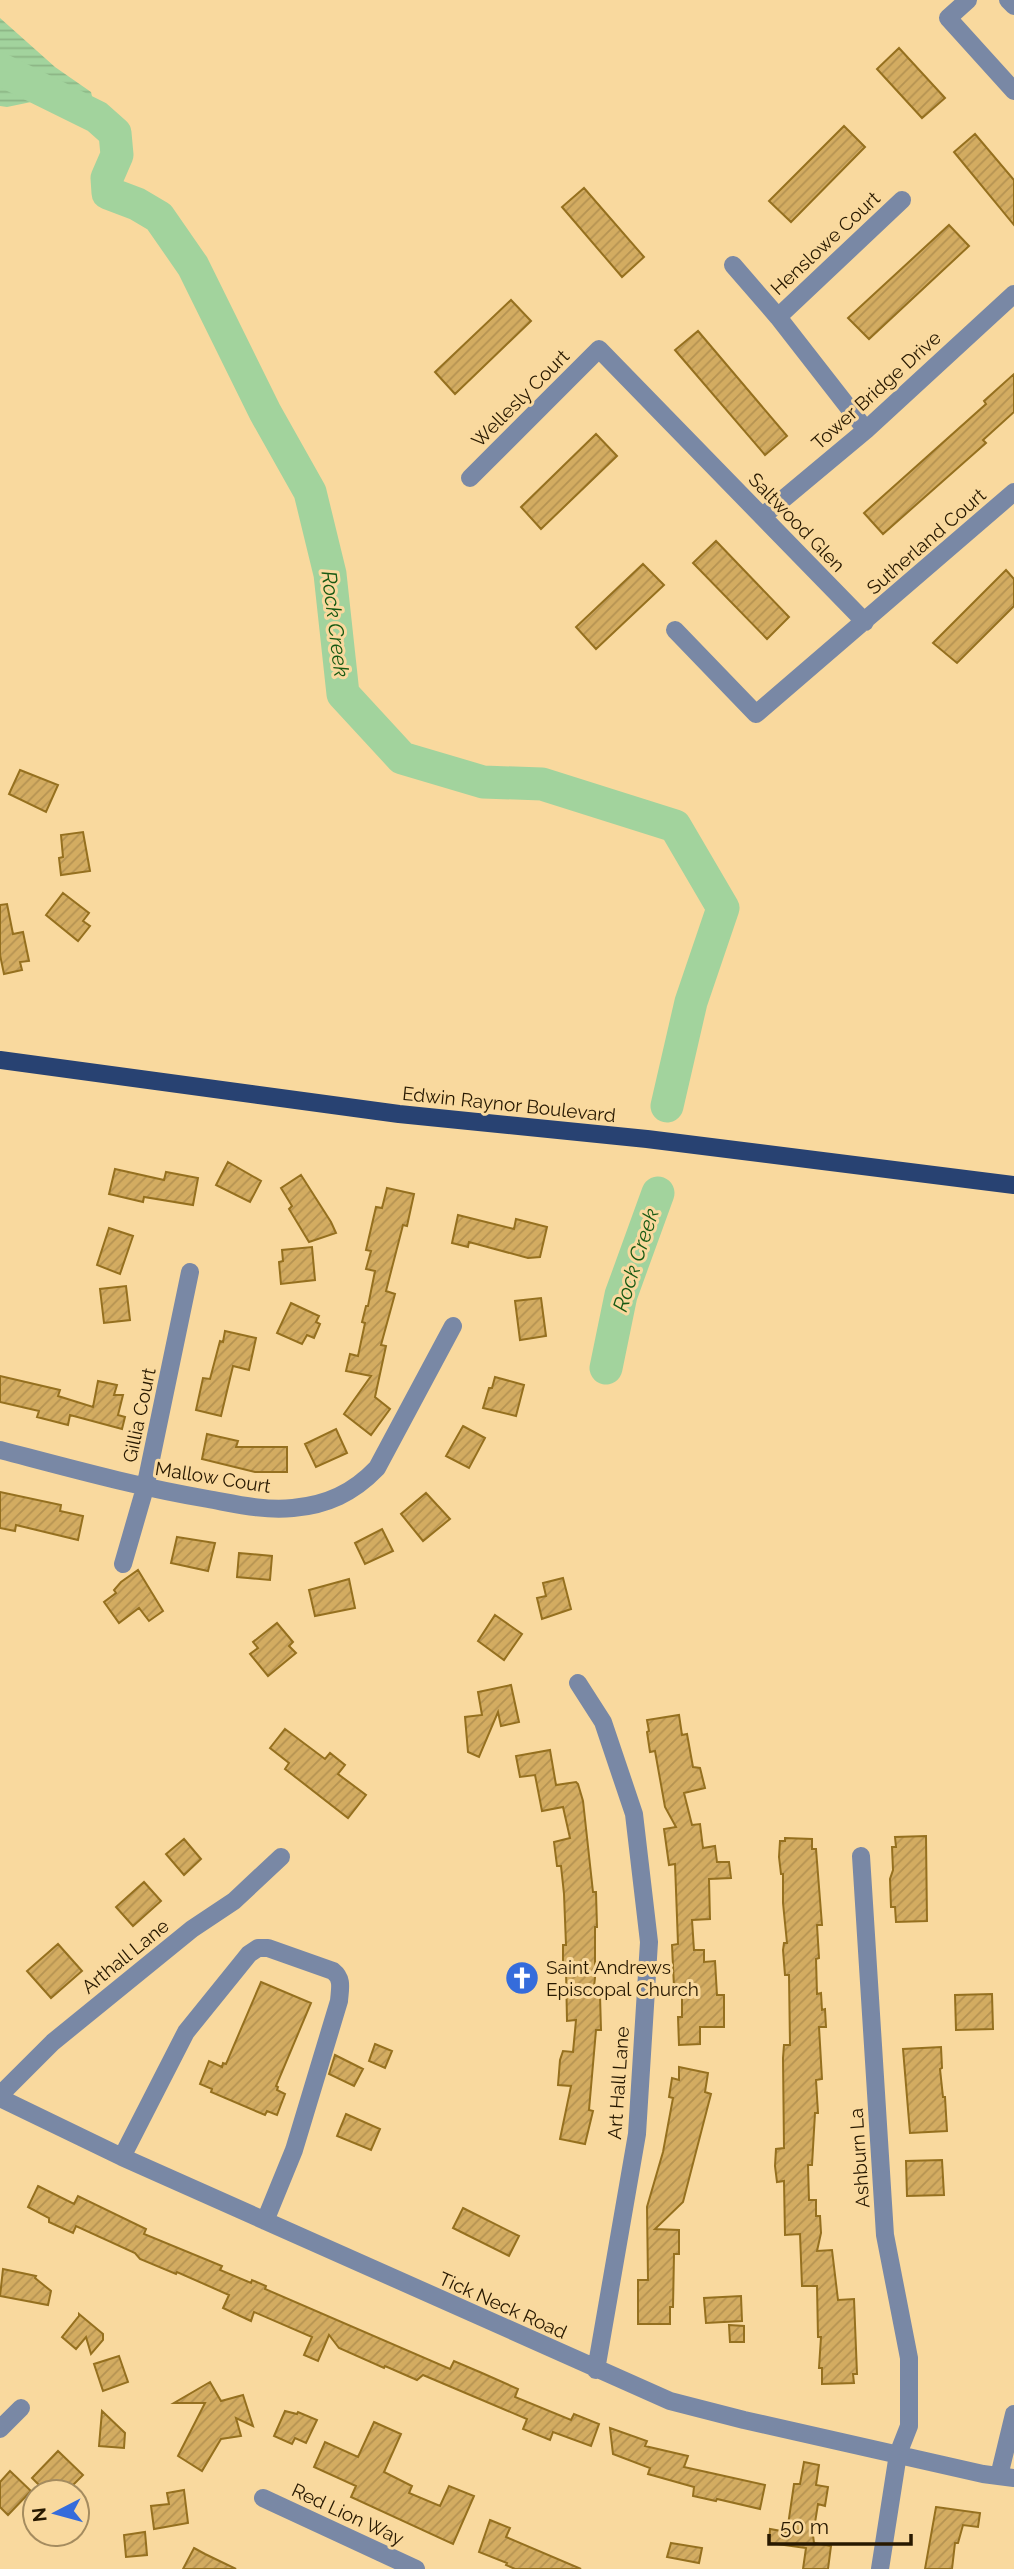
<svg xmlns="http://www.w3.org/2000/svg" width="1014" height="2569" viewBox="0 0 1014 2569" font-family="Raleway,sans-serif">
  <defs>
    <pattern id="water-rules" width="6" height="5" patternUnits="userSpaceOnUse" patternTransform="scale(1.75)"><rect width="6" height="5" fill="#a2d39d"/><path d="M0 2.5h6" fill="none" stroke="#8cb585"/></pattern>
    <pattern id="building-hatch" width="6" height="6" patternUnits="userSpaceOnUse" patternTransform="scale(1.75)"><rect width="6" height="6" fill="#d3ac61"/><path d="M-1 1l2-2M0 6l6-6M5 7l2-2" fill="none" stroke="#b59352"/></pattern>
  </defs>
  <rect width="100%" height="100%" fill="#f9d99e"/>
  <!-- water -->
  <path fill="url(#water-rules)" d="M0,18L55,67L91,92L97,117L36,101L7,107L0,106Z"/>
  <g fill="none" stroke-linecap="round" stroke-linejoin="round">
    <!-- river -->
    <path stroke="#a2d39d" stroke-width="33" d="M0,69L97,117L115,133L117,155L107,178L108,193L137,204L159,217L193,266L265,412L310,492L330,574L343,694L402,758L483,782L542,784L675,826L723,908L691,1002L667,1106
      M606,1368L621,1295L658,1193"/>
  </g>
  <!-- building -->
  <path fill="url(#building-hatch)" stroke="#95701f" stroke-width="2" d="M899,48L945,98L922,118L877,69Z
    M844,126L865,147L791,222L769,201Z
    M975,134L1014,180V225L954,152Z
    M584,188L644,257L622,277L562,207Z
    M949,225L969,246L869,339L848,318Z
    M511,300L531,321L455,394L435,372Z
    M698,331L787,436L765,455L675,350Z
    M1014,374V412L983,440L986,443L883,534L864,513L986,404L984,401Z
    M596,434L617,456L541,529L521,507Z
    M716,541L789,617L767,639L693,563Z
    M643,564L664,585L596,649L576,627Z
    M1006,570L1014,579V606L957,663L933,643Z
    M20,770L58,785L46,812L9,794Z
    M83,832L90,871L61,875L59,858L63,857L61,835Z
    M63,893L89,913L83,921L90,926L78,941L46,915Z
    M7,904L13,934L23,932L29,961L20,962L22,970L4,974L0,955V905Z
    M228,1162L261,1181L250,1202L216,1185Z
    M115,1169L164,1180L166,1172L198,1178L193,1205L144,1197L143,1202L109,1194Z
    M301,1175L331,1222L336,1233L309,1242L289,1209L292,1206L281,1188Z
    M387,1188L414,1194L407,1226L403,1225L386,1291L395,1294L381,1345L386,1346L375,1397L390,1409L371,1435L344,1414L371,1376L346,1371L350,1354L358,1356L365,1323L362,1322L366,1306H368L375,1271L366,1269L371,1251L366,1250L376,1207L382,1208Z
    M458,1215L514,1229L516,1219L547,1227L540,1257L528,1258L469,1242L468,1247L452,1243Z
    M109,1228L133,1236L120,1274L97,1265Z
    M312,1247L315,1280L281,1284L279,1262L283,1261L282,1250Z
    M126,1286L130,1320L104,1323L100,1289Z
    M541,1298L546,1336L520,1340L515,1301Z
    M291,1303L319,1316L316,1322L320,1324L314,1338L307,1335L302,1344L277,1333Z
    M225,1331L256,1338L249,1370L233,1366L221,1416L196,1410L203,1378L210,1379L220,1341L223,1342Z
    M0,1376L60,1390L58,1396L93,1407L98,1381L117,1385L114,1395H123L118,1415L125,1417L122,1429L70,1415L68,1425L37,1417L39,1411L0,1402Z
    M495,1377L524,1385L516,1416L483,1408L489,1388H492Z
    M463,1426L485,1438L469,1468L446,1456Z
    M336,1429L347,1453L316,1467L305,1444Z
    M207,1434L238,1441L236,1447H287V1472H255L202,1459Z
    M0,1492L61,1505L60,1511L83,1516L78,1540L16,1525L15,1531L0,1528Z
    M426,1493L450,1519L423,1541L401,1514Z
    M382,1529L393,1551L365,1564L355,1543Z
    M177,1537L215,1543L208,1571L171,1563Z
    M239,1553L272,1556L270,1580L237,1577Z
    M138,1570L163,1611L149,1621L139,1608L119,1623L104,1602L116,1593L114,1590L121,1582Z
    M563,1578L571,1609L542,1619L537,1598L546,1596L543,1583Z
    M349,1579L355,1608L315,1616L309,1590Z
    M495,1615L522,1634L504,1660L478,1641Z
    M277,1623L293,1642L289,1646L296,1653L268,1676L250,1654L258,1648L253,1642Z
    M511,1685L519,1722L501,1726L498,1712L479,1757L468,1752L465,1717L482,1715L478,1692Z
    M679,1715L682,1735L687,1734L693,1767L700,1768L705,1788L684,1793L692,1825L700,1824L703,1848L715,1846L717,1862H729L731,1878L709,1879L710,1919L692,1920L694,1950H704V1962L715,1961L717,1995H724V2027H700V2044L679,2045L678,2017H682V1986L674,1987L672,1945L678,1944L675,1864L669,1865L664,1829L676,1827L665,1807L655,1751L650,1752L647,1732L649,1731L647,1720Z
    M285,1729L325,1759L330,1753L345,1765L338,1774L366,1795L348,1818L285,1769L289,1763L270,1748Z
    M550,1750L556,1785L576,1782L578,1784L583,1801L593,1892H596L597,1927H595V1978L593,1995H600L601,2030H596L589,2110L593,2111L585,2144L560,2139L571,2086L558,2085L560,2060L563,2051L573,2052L576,2020L567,2021L566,1970H563V1945H566L564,1894L561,1866H557L554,1842L570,1838L563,1807L542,1811L535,1775L520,1777L516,1756Z
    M926,1836L927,1921L896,1922L895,1907H891L890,1879L893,1870L892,1847H896L895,1837Z
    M785,1838L812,1839V1849H816L822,1925H817L819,1958L816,1959L817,1994L821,1993L822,2010L825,2009L826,2027H819L822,2079L816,2080L818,2113H815L812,2165H808L809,2200H816V2216H820L821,2233L817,2251L832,2250L838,2300L854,2299L857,2374H853L854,2383L822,2384V2368H819L821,2337H818L817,2286H802L800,2234L785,2235L784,2181L777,2182L775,2166L776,2149L784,2148L783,2058L784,2045H790L789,1975H785L783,1950L784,1943H787L783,1903V1874H781L779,1857L780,1841H785Z
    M184,1839L201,1859L184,1875L166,1854Z
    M144,1882L161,1901L133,1926L116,1907Z
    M58,1944L82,1971L51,1998L27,1971Z
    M261,1982L311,2003L276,2086L278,2087L277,2090L285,2094L277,2115L267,2111L265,2115L211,2092L212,2089L200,2084L209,2061L222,2067L223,2063L226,2064Z
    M992,1994L993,2029L956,2030L955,1995Z
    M375,2044L392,2051L385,2068L369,2061Z
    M941,2047L942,2068L940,2069L943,2097H945L947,2131L910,2133L903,2049Z
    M335,2055L363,2069L354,2086L329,2074Z
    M679,2067L708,2073L705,2092L711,2094L683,2202L655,2229L679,2230V2254H674L673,2307H670V2324H638V2280H648L647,2207L663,2152L673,2098L669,2097L672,2078L679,2080Z
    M346,2114L380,2129L371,2150L337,2136Z
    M942,2160L944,2195L907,2196L906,2161Z
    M38,2186L74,2204L78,2196L146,2229L144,2234L222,2266L220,2270L251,2283L252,2280L266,2286L265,2289L450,2369L454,2361L482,2373L518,2389L515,2397L571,2420L574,2414L599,2424L591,2446L553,2432L550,2440L523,2429L527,2419L423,2375L417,2380L385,2366L384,2368L339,2348L329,2335L318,2361L304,2355L312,2337L254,2312L251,2321L223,2308L229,2295L177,2272L176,2274L140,2259L135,2253L76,2226L73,2233L49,2222V2218L28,2207Z
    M463,2208L519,2236L509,2256L453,2228Z
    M3,2269L36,2276L35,2278L51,2291L48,2305L0,2296Z
    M741,2296L742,2321L706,2323L704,2298Z
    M79,2314L103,2334V2340L91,2354L86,2337L76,2349L62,2337L79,2316Z
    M729,2325L744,2326V2342H730Z
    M119,2356L128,2382L103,2391L94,2364Z
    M210,2382L221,2401L243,2395L253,2426L236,2418L241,2436L221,2439L202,2471L178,2456L205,2403H174Z
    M102,2411L125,2433L124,2448L99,2446Z
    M285,2411L297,2414L298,2412L317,2420L306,2443L295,2438L292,2444L274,2436Z
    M374,2422L401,2434L384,2472L412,2486L409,2493L440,2506L449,2486L474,2496L453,2544L351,2497L356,2486L314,2467L325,2442L358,2457Z
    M610,2428L647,2441L645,2446L688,2456L684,2467L765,2485L760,2509L717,2499L716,2501L693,2496L694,2487L648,2474L650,2468L613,2454Z
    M58,2451L83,2475L66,2492H46L32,2478Z
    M804,2462L819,2465L816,2485L828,2487L825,2506L818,2504L813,2535L814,2543L831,2546L828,2569H803L806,2548L769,2543L770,2529L787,2532L794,2484H800Z
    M10,2471L31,2491L8,2515L0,2507V2482Z
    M184,2490L188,2523L154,2529L151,2506L169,2504L167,2493Z
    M936,2507L980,2513L978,2527L963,2525L958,2543H955L952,2569H925Z
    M490,2520L510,2528L506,2537L581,2569H515L506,2565L507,2563L479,2552Z
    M145,2532L147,2555L126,2557L124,2535Z
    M671,2543L702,2548L699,2563L667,2557Z
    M194,2548L205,2554L236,2569H183Z"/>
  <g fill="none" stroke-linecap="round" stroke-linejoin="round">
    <!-- minor -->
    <path stroke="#7988a5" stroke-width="18" d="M968,0L948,18L1014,91
      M1008,0L1014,6
      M733,265L778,317L866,430
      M778,317L902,200
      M470,478L599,349L865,622
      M763,516L866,430L1014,294
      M675,630L756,714L1014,492
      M0,1450C69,1468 137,1487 208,1499C236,1504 264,1511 293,1508C327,1505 353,1493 377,1468L453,1326
      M123,1564L145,1488L190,1272
      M578,1683L603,1722L634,1814L649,1942L637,2134L596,2370
      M861,1856L885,2235L909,2358V2426L898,2454L880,2569
      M0,2095L53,2042L192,1929L234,1901L281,1857
      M0,2098L122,2157L670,2401L744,2420L983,2474L1014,2478
      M122,2157L186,2032L249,1954L258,1948H268L333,1971C343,1979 340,1988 339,2001L294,2150L265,2221
      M0,2429L21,2408
      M999,2476L1014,2414
      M263,2498L416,2569"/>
    <!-- major -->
    <path stroke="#284272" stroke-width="18" d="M0,1060L399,1114L647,1139L1014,1185"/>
  </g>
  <!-- icons -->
  <defs>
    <g id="church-disc" transform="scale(1.75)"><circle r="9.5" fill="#356cdb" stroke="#f9d99e"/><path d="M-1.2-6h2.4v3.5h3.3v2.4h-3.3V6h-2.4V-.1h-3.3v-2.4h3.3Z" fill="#fff"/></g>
  </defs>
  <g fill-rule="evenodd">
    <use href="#church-disc" x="522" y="1978"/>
  </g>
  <g text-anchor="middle" stroke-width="6" stroke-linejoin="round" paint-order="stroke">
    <!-- street labels -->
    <g font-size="19" fill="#281900" stroke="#f9d99e">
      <text transform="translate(825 243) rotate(-43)" y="7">Henslowe Court</text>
      <text transform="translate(876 390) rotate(-42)" y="7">Tower Bridge Drive</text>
      <text transform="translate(520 398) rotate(-45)" y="7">Wellesly Court</text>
      <text transform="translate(797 522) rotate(46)" y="7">Saltwood Glen</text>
      <text transform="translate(926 541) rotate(-41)" y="7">Sutherland Court</text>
      <text transform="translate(509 1104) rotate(6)" y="7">Edwin Raynor Boulevard</text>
      <text transform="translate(139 1415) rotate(-78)" y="7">Gillia Court</text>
      <text transform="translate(213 1477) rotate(9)" y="7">Mallow Court</text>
      <text transform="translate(125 1956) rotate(-39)" y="7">Arthall Lane</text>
      <text transform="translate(618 2083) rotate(-86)" y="7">Art Hall Lane</text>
      <text transform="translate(859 2158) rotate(-94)" y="7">Ashburn La</text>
      <text transform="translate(503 2305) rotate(24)" y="7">Tick Neck Road</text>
      <text transform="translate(348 2514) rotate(25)" y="7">Red Lion Way</text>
    </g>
    <!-- poi labels -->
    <g font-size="19" fill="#281900" stroke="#f9d99e" text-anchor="start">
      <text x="546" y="1974">Saint Andrews<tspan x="546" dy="22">Episcopal Church</tspan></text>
    </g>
    <!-- water labels -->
    <g font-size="21" font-style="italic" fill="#175913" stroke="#f9d99e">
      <text transform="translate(335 624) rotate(83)" y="7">Rock Creek</text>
      <text transform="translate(636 1260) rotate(-72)" y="7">Rock Creek</text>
    </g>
  </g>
  <!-- north arrow -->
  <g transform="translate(56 2513) rotate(264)"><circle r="33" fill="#f9d99e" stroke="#a58c5f" stroke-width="2"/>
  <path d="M0-5L12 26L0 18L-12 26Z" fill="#356cdb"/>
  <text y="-10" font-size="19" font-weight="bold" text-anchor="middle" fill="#281900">N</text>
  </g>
  <!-- scale -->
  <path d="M769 2534v10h142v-10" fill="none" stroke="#281900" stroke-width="3.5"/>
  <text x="780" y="2534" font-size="21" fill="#281900" stroke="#f9d99e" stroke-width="5" paint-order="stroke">50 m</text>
</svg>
